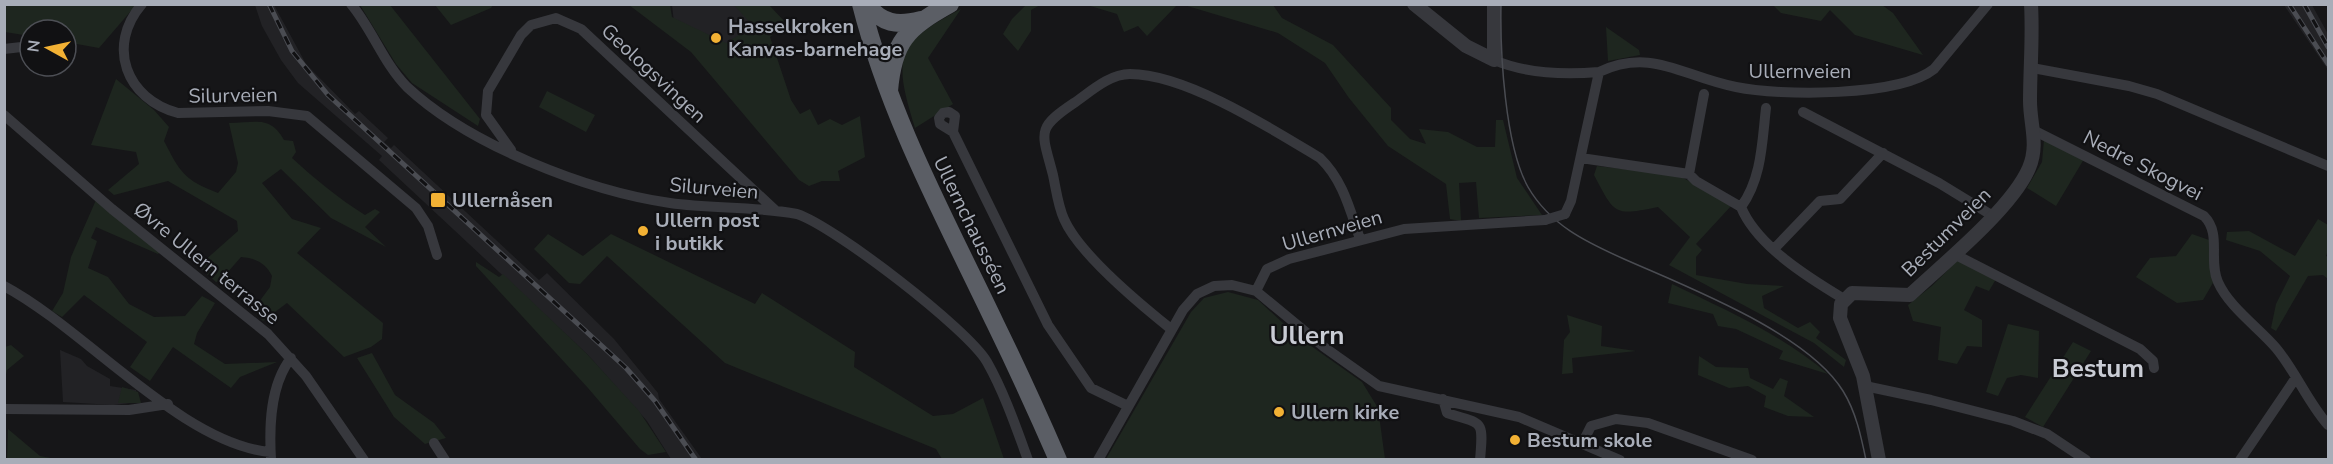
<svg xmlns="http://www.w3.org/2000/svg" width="2333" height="464" viewBox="0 0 2333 464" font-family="'Nunito Sans',sans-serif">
  <rect width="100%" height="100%" fill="#161618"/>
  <!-- built -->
  <path fill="#222225" d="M255,5H274L306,64L355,114L359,111L388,138L384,142L391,148L394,145L539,280L547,273L614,339L658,393L659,399L702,459H671L647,421L587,354L379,160L382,156L298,83L281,60L262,26Z
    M672,5H754L777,22L707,53L674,23Z
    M2284,5H2312L2328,34V70Z
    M60,350L81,359L87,366L110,379V386L136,390L138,402L113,405L63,402Z"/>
  <!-- green -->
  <path fill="#1e261f" d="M1027,4L1040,5L1031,10V31L1018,51L1003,34L1012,19Z
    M1113,4H1177V5L1147,36L1138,26L1124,32L1117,14L1087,5Z
    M4,5H136L99,48L66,42V30H30V36L5,32Z
    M360,5H390L480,119L478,126L412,83L396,64Z
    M435,5H493L491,8L451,25Z
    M629,5H670L672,17L726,43L753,26L734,5H769L786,23L770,37L791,100L800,114L810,109L818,125L830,119L842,125L860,116L865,157L838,171L840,181H822L809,186L799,180L691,52Z
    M1184,5H1273L1282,18L1333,45L1391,108V120L1410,139L1426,144L1419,129L1448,132L1477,147H1495L1496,120H1503L1517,178L1542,215L1479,218L1476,182L1459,183L1461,221L1450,219L1446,184L1388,146L1349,98L1325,63L1278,33Z
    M1773,5H1882L1893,13L1923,55L1855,35L1830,10L1821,21L1781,13Z
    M961,9L928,58L953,104L915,128C893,58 895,43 961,9Z
    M1606,27L1639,50L1640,55L1608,61Z
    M116,79L154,110L169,127L164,141C180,172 184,180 218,193L236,172L238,163L229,123C256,123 270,115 284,140L293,141L296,152L292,158C315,179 338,198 365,215L375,209L380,212L365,227L386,247L331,218L281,169L262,183L292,219L321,228L297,253L383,323L382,339L371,347L344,357L287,303L263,321L253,310L270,287L272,276C266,263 255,258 241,257L220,281L216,282L200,268L203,262L238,231L237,221L168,181L114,195L108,190L139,164L136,152L91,145Z
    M547,91L595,115L586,132L539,107Z
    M2044,139L2084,159L2056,206L2027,188L2042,162Z
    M1597,166L1678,175L1732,205L1696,244L1702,250L1696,257V275L1747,284L1784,286L1762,296L1764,308L1798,328L1810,322L1820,332L1816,338L1846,360L1844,367L1814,343L1669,265L1690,237L1658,207C1614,216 1615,215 1594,175Z
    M96,200L161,251L158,254L96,227L91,238L97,241L88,268L108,277L129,304L154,317L185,316L202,296L215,303L197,333L194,344L225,364L277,362L240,377L231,388L173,347L150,381L130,367L147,342L84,295L62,317L52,311L63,293L71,257Z
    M2318,219L2328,225V250L2326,256L2328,257V279L2323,275L2308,276L2276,331L2271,328L2276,304L2290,276L2260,251L2226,240L2227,232L2249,231L2295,256Z
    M548,234L583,256L611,234L755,304L762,293L855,352L854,367L933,416L953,414L983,398L1004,459H942L936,449L725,363L607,256L580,284L569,283L534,249Z
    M2192,234L2212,241L2214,281L2203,300L2177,303L2136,277L2150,258L2176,256Z
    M1959,259L1996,279L1989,291L1976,286L1964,310L1982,320V347L1967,346L1957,364L1938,360L1941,327L1913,321L1908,305L1933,285Z
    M476,262L499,277L503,274L587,354L639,411L666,452L648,455L640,449L588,388L476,266Z
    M1672,284C1726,310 1783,335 1828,374L1779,359L1783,351L1736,329L1718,326L1713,314L1668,303Z
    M1228,292L1258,300L1297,336L1362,382L1378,408L1385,459H1106L1191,312L1204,298Z
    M1567,315L1602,326L1601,346L1636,351L1572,358L1573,373L1562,374L1564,340L1570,332Z
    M2008,324L2039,331L2038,378L2021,375L2007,378L1998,396L1986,392Z
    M2073,342L2091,351L2043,427L2025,417Z
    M11,345L24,356L7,370L5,379V347Z
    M372,353L395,395L434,423L446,438L425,444L394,417L357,358Z
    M1699,356L1716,367L1748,368L1750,378L1773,389L1780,378L1788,381L1784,396L1814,417L1788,416L1764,407L1766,396L1748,386L1729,388L1698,375Z
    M122,387L138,392L141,403H118Z
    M8,429L40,456L56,459H7Z"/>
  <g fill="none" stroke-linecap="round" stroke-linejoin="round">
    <!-- minor -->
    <path stroke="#37383d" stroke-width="10" d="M142,4C106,46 126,99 178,113L268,111L307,116L416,208L428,226L437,255
      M351,4C372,29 384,64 407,87C469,145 587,191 670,203C712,209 755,206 797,214C834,226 968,329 987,362C1004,392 1016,427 1028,460
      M4,49L30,46
      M1494,60C1527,74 1564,75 1599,72
      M2032,68L2129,86L2157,94L2328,166
      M1803,112L1939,183L1993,216
      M4,115L112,209L268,334L306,376L364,460
      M2035,131L2204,216C2222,234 2208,260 2218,282C2229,307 2258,327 2276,348C2296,372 2307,401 2328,425
      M953,132L955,116L949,112L943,113L939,118L940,124L953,132L1048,325L1091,388L1128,406
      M511,150L486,115L488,91L521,35L531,25L556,18L581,29L776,211
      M1581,158L1689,174L1696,181L1741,207
      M1689,174L1704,94
      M1741,207C1757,246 1809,278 1844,299
      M1741,207C1762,178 1762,142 1766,108
      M1565,214L1571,201L1599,72C1652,47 1683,77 1736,87C1780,96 1899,97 1934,69L1988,4
      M1774,249L1820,201L1840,199L1883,153
      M1954,254L2140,349L2153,361L2154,368
      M4,286C85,329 182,444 270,452
      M1256,291L1267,269L1289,259L1404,229L1545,220
      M1171,329C1141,305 1079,254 1064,219C1058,206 1056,189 1053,175C1042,132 1035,129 1074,103C1090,92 1109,74 1130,74C1186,74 1272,129 1320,158C1343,180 1350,210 1360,239
      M1865,386L1931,400L2013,421L2047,434L2086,460
      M1443,399L1447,413C1482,425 1484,417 1480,460
      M4,409L129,410L168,404
      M1583,442L1591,426L1616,419L1648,423L1752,460
      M434,443L445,460
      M271,459C269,426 270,385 291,358
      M1098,460L1183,310L1197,294L1214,286L1232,285L1256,291L1324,347L1379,386L1519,417L1620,460
      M2240,460L2295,379"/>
    <!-- tertiary -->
    <path stroke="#37383d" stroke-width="14" d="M1414,4L1466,46L1494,60V4
      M1879,460L1863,376L1840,318L1841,304L1852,293L1910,295C1943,264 2012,208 2029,168C2039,145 2030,124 2030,101C2030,68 2033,37 2031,4"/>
    <!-- trunk -->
    <path stroke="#5b5e65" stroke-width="18" d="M861,4C890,118 945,218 995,323C1017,368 1038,414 1058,460
      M866,4C882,24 897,26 921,20
      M889,91C893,41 907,28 950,4"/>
    <!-- tram -->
    <path stroke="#4a4c52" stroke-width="1.5" d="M1501,4C1500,53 1505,146 1528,187C1550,225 1586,242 1624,259C1687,287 1808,333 1843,391C1856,412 1861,436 1866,460"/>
    <!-- rail casing -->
    <g stroke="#4a4c52" stroke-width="5">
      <path id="rail" d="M269,4L292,51L328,95L626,368L655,401L696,460
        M2289,4L2328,64
        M2304,4L2328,47"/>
    </g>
    <!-- rail -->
    <use href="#rail" stroke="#111113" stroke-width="3" stroke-dasharray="9" stroke-linecap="butt"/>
    <!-- minor-bridge -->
    <path stroke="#37383d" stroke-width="10" d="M1545,220L1565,214"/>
  </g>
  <!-- markers -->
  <g fill="#f2b134" stroke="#111113" stroke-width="2">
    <circle cx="716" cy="38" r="6"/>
    <rect x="430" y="192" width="16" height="16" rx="3"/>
    <circle cx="643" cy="231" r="6"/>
    <circle cx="1279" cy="412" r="6"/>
    <circle cx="1515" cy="440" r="6"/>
  </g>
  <g text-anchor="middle" stroke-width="4.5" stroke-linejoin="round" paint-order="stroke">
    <!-- poi labels -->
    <g font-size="20" font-weight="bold" fill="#a8adb8" stroke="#111113" text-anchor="start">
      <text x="728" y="33">Hasselkroken<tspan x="728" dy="23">Kanvas-barnehage</tspan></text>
      <text x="452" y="207">Ullernåsen</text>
      <text x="655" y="227">Ullern post<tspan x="655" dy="23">i butikk</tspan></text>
      <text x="1291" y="419">Ullern kirke</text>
      <text x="1527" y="447">Bestum skole</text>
    </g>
    <!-- street labels -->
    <g font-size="20" fill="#a8adb8" stroke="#111113">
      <text x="1800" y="78">Ullernveien</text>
      <text transform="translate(654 73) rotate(43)" y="7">Geologsvingen</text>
      <text transform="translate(233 95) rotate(-1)" y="7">Silurveien</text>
      <text transform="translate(2143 165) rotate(27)" y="7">Nedre Skogvei</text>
      <text transform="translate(714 188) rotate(5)" y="7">Silurveien</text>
      <text transform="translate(972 225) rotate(64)" y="7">Ullernchausséen</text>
      <text transform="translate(1332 230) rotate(-16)" y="7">Ullernveien</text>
      <text transform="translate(1946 232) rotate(-45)" y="7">Bestumveien</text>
      <text transform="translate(207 263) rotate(39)" y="7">Øvre Ullern terrasse</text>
    </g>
    <!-- district labels -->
    <g font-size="26" font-weight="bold" fill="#c9ccd4" stroke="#111113">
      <text x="1307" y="344">Ullern</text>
      <text x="2098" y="377">Bestum</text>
    </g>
  </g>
  <!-- border -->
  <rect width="2333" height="464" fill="none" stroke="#a8adb8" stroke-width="12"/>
  <!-- north arrow -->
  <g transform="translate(48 48) rotate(278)"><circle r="28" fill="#111113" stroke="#4d4f55" stroke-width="1.5"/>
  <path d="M0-4.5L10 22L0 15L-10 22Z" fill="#f2b134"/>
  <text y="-9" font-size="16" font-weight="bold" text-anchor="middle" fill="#a8adb8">N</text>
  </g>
</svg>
